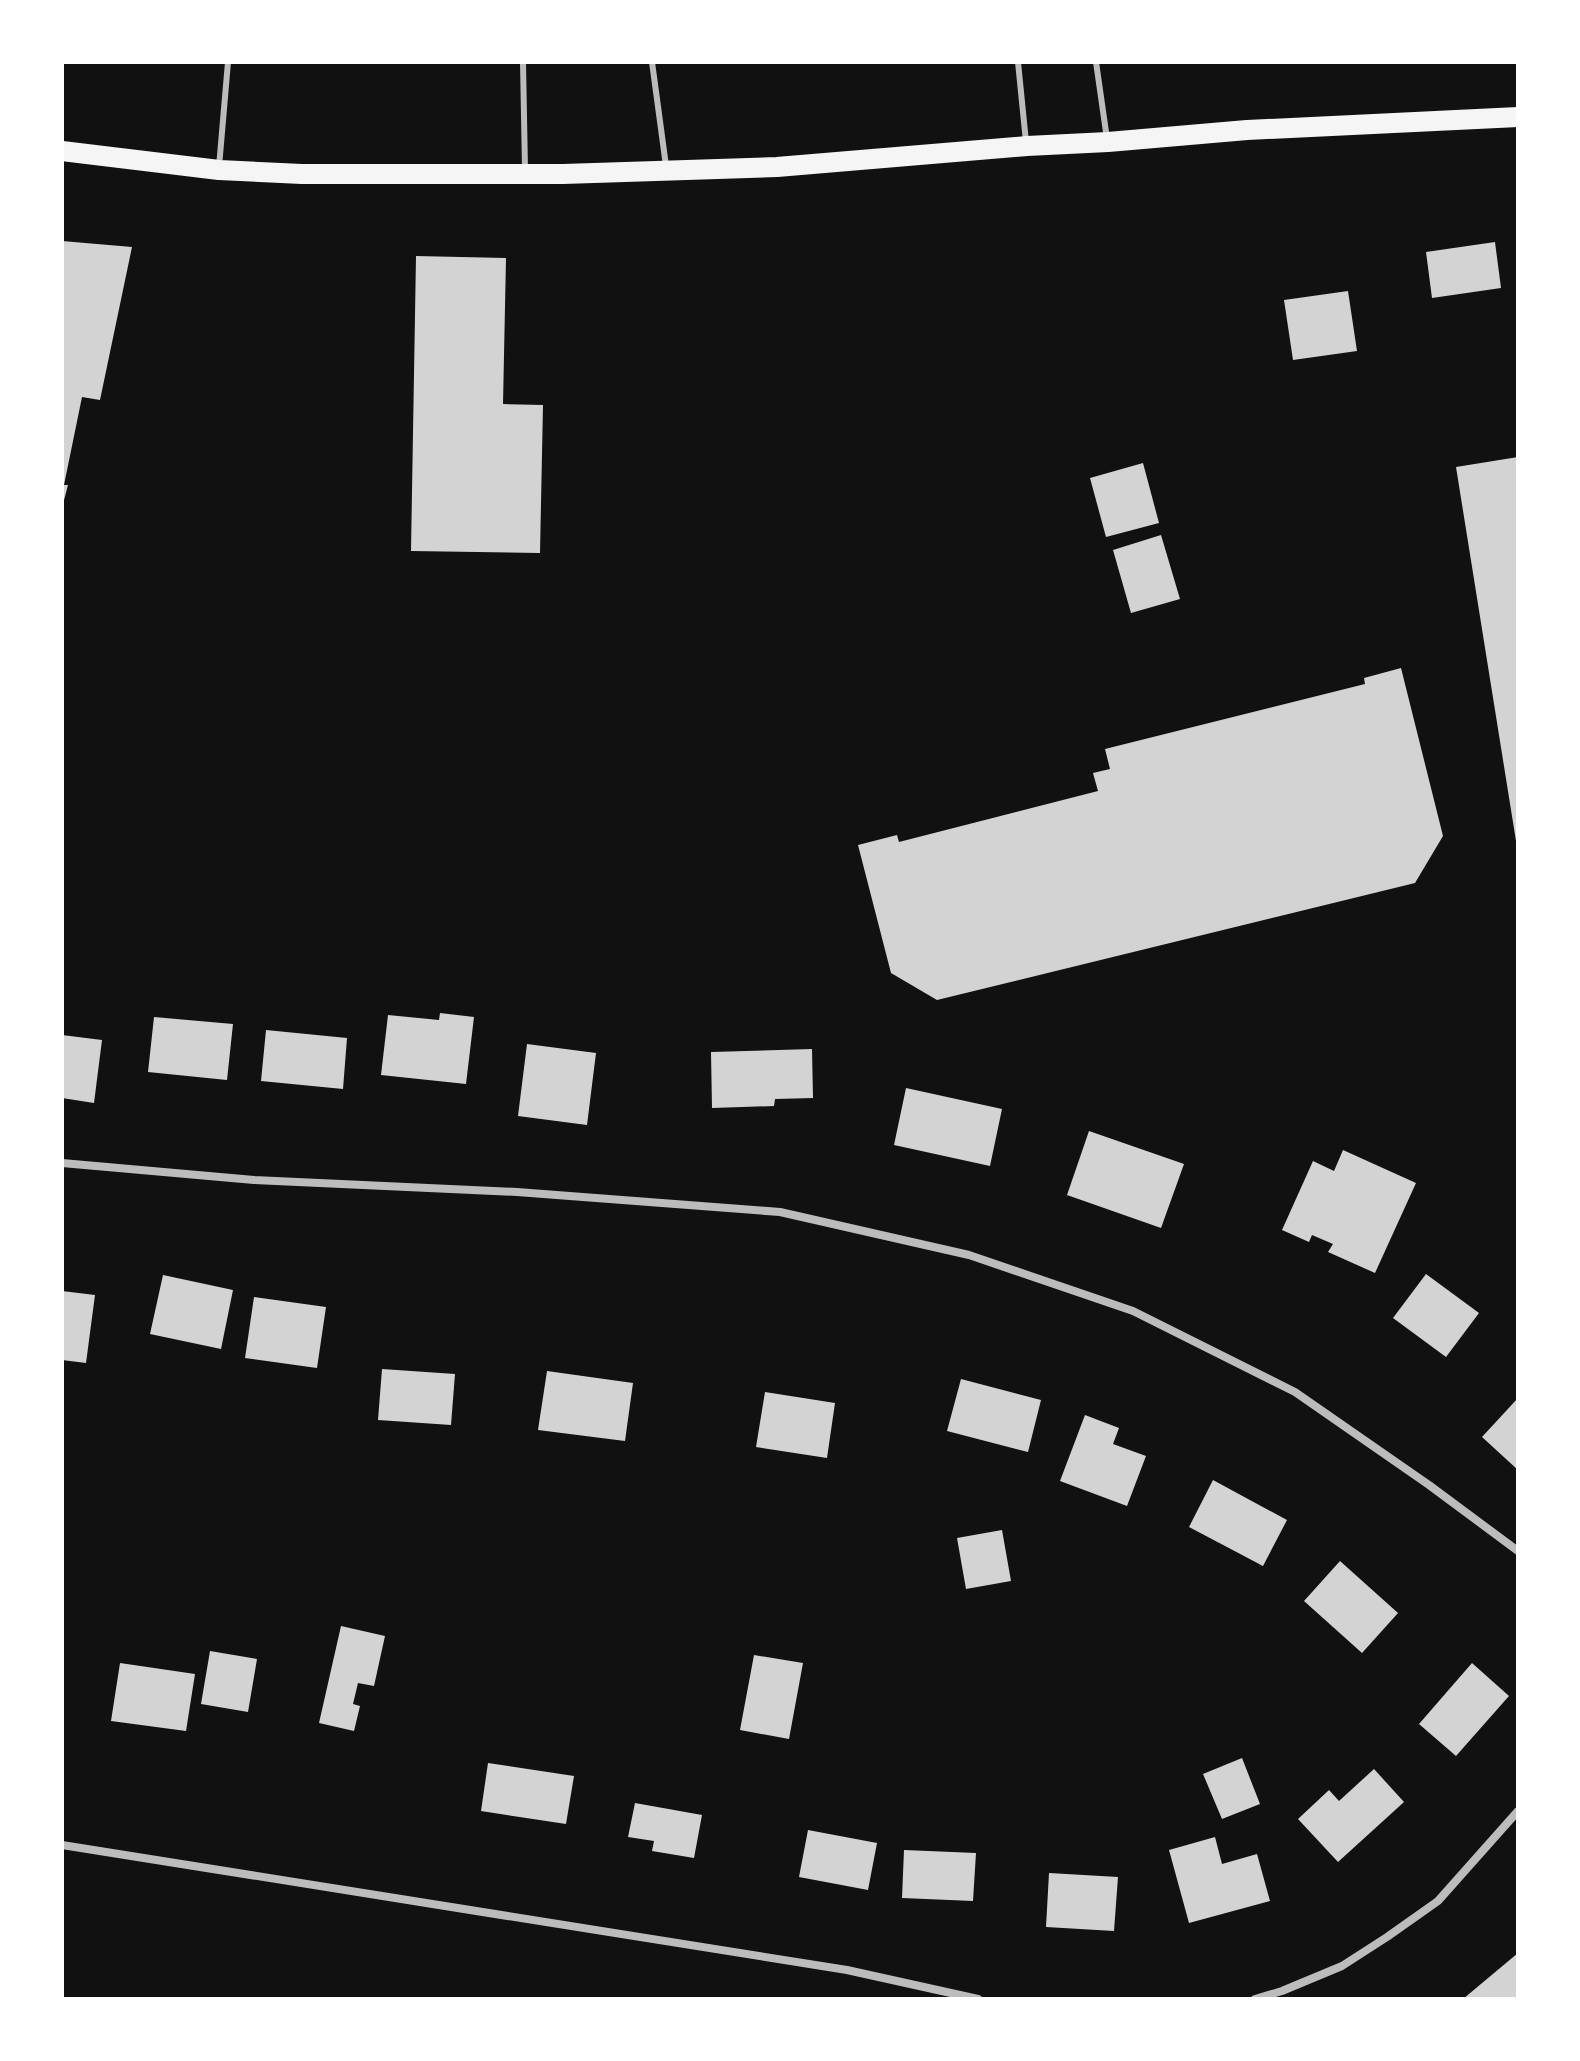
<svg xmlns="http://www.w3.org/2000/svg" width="1580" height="2061" viewBox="0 0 1580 2061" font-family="'IBM Plex Sans',sans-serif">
  <rect width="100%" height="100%" fill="#111"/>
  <!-- building -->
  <path fill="#d3d3d3" d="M62,241L132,247L100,400L82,397L64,485H68L63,504Z
    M1495,242L1501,288L1432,298L1426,252Z
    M416,256L506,258L503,404L543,405L540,553L411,551Z
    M1348,291L1357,351L1293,360L1284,300Z
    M1518,457V841H1516L1456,467Z
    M1143,463L1159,523L1106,537L1090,478Z
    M1161,535L1180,599L1131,613L1113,550Z
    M1401,668L1443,836L1415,883L937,1000L891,973L858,845L897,835L899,842L1098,791L1093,773L1110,769L1105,749L1365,684L1364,678Z
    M440,1013L474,1017L466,1084L381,1075L388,1015L439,1020Z
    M154,1017L233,1024L227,1080L148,1072Z
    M266,1030L347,1038L343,1089L261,1081Z
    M62,1035L102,1040L94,1103L62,1098Z
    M527,1044L596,1053L587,1125L518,1116Z
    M812,1049L813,1098L775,1099L774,1106L712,1108L711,1052Z
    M906,1088L1002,1109L990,1166L894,1145Z
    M1089,1131L1184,1164L1161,1228L1067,1195Z
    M1343,1150L1416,1183L1375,1273L1328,1252L1333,1244L1312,1235L1309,1242L1282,1230L1313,1161L1334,1171Z
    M1426,1274L1479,1313L1446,1357L1393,1318Z
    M163,1275L233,1290L221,1349L150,1334Z
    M62,1291L95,1295L86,1363L62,1360Z
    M254,1297L326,1307L317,1368L245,1358Z
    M382,1369L455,1374L451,1425L378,1420Z
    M547,1371L633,1383L625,1441L538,1430Z
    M961,1379L1041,1400L1028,1452L947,1431Z
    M765,1392L835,1403L827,1458L756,1447Z
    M1518,1398V1470L1482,1437Z
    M1085,1415L1119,1428L1113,1444L1146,1456L1127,1506L1060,1481Z
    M1213,1480L1287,1520L1263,1566L1189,1527Z
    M1002,1530L1011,1581L966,1589L957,1538Z
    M1340,1561L1398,1613L1362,1653L1304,1601Z
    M341,1626L385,1636L374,1686L358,1683L353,1704L360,1706L354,1731L319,1723Z
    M210,1651L257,1659L248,1712L201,1704Z
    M754,1655L803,1663L789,1739L740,1730Z
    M120,1663L195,1674L186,1731L111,1721Z
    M1472,1663L1509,1696L1456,1756L1419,1724Z
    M1242,1758L1260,1804L1222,1819L1203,1774Z
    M488,1763L574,1776L566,1824L481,1811Z
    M1374,1769L1404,1802L1338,1862L1298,1819L1329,1790L1339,1801Z
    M635,1803L702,1815L694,1858L652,1851L654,1841L628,1837Z
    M808,1830L877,1843L868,1890L799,1877Z
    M1215,1837L1222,1864L1257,1854L1270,1901L1189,1923L1169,1850Z
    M904,1850L976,1853L973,1901L902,1898Z
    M1049,1873L1118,1877L1114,1931L1046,1927Z
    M1518,1953V1999H1463Z"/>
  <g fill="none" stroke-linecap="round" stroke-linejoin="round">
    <!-- service -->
    <path stroke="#bcbcbc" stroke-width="6" d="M523,62L525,170
      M652,62L666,166
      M1018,62L1026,142
      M1096,62L1107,139
      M219,167L228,62"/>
    <!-- minor -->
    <path stroke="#bcbcbc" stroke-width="8" d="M62,1163L254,1180L517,1192L780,1212L969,1255L1133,1311L1295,1392L1429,1485L1518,1551
      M62,1845L847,1970L978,1999
      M1255,1999L1282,1991L1342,1966L1387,1937L1438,1901L1518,1811"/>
    <!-- primary -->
    <path stroke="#f5f5f5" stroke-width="20" d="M62,151L219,170L302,174H563L777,167L1027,146L1108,142L1247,130L1518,117"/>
  </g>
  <!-- border -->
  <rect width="1580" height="2061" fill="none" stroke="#ffffff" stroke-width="128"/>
</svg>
